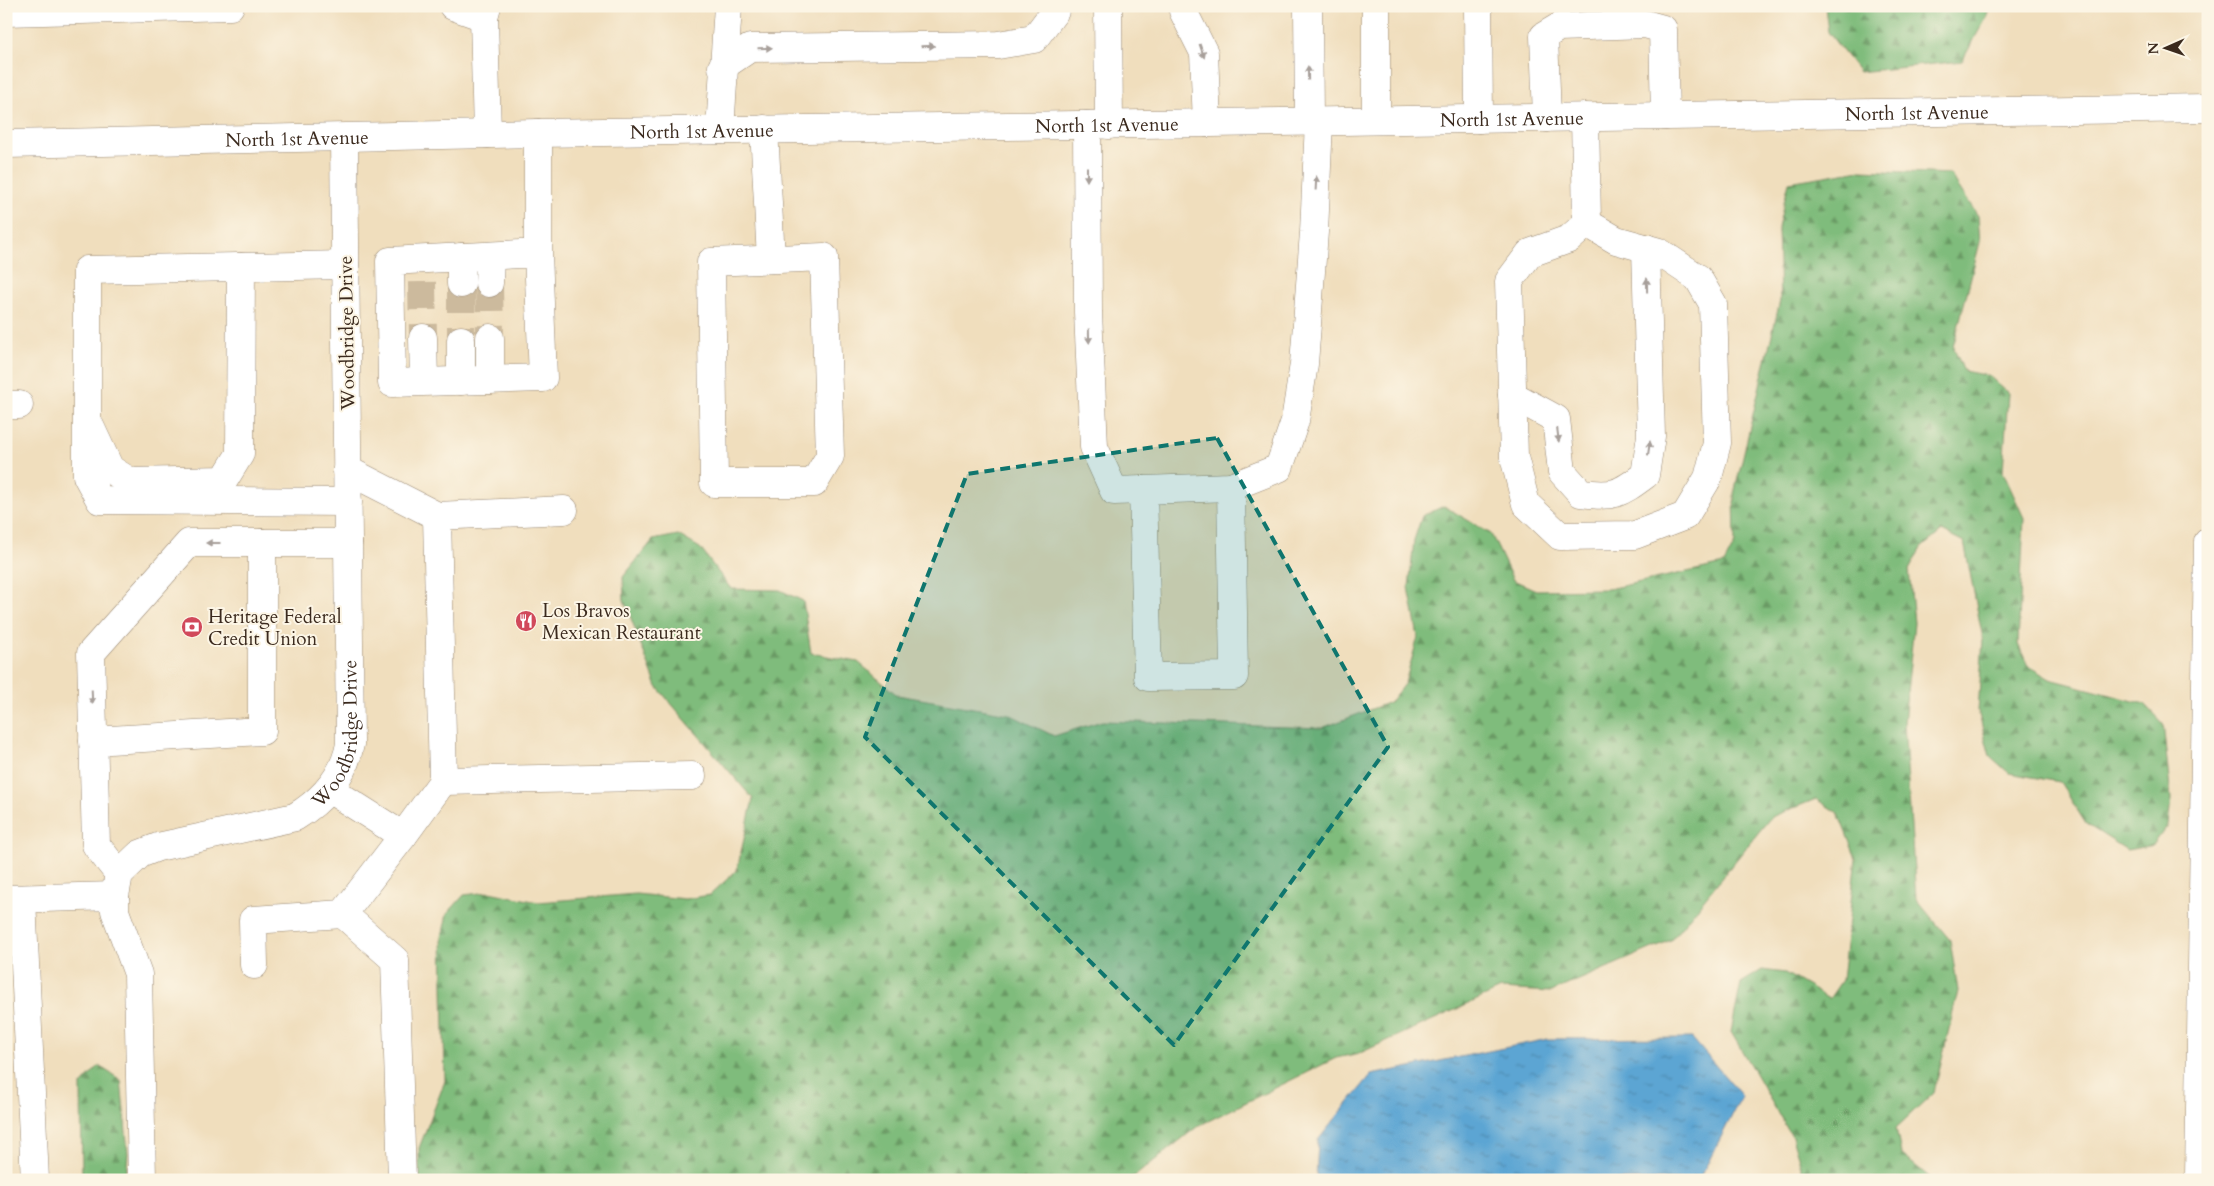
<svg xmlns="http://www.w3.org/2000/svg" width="2214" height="1186" viewBox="0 0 2214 1186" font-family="Cardo,serif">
  <defs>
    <pattern id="forest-firs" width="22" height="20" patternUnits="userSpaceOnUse" patternTransform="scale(1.25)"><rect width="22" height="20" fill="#7fbc7b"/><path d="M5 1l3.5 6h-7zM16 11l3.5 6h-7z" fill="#699964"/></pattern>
    <pattern id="water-ripples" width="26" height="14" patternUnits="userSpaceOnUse" patternTransform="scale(1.25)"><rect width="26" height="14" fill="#5ca5d3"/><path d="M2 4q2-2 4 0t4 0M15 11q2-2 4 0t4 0" fill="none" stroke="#4d87ab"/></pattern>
  </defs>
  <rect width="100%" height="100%" fill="#fcf5e5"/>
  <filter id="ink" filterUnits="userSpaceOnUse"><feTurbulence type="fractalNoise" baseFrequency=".02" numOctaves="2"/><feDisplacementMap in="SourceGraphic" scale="10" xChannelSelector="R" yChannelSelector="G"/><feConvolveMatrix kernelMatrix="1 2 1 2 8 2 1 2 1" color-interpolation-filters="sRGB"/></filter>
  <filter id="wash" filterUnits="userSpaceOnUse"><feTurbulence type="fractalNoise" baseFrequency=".0096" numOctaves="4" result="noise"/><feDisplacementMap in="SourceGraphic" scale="20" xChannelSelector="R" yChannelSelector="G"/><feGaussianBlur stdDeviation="1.12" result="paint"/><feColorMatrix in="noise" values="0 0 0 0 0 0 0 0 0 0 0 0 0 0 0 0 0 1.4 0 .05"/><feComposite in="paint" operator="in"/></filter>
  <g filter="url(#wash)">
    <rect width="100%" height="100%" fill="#f0debd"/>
    <!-- forest -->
    <path fill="url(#forest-firs)" stroke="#5d734c" d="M1825,6H1989L1987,16L1962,61L1859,72L1828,32Z
      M1861,170L1950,174L1978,216L1980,242L1953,347L1964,371L1989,376L2008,393L2003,472L2024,518L2018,644L2028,666L2050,679L2145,704L2163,723L2171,799L2168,825L2153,845L2127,850L2086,824L2060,782L2009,773L1990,756L1978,711L1983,639L1964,542L1942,531L1921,548L1909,570L1914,623L1904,723L1916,899L1950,940L1958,991L1934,1092L1896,1128L1901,1154L1933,1180H1805L1792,1137L1731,1032L1741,983L1762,970L1785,973L1829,999L1842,980L1856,858L1838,813L1816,799L1771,817L1671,940L1551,992L1501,989L1360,1053L1336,1058L1198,1126L1135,1176L1121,1180H419V1148L445,1081L442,937L447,914L464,895L489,892L538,902L636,894L685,899L710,895L737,870L753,799L657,687L624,600L623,577L653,540L678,535L700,548L731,589L780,590L803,601L811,653L858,662L897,695L1009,714L1054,736L1102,721L1322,728L1390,702L1405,683L1418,637L1409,587L1414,540L1422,516L1444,506L1491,534L1513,580L1536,590L1608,589L1724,564L1735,543L1734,494L1780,301L1778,228L1789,182Z
      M99,1066L121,1080L128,1153L126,1180H82L81,1085Z"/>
    <!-- water -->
    <path fill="url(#water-ripples)" stroke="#4c6878" d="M1692,1038L1742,1096L1699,1180H1316L1318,1140L1371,1075L1548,1039Z"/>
  </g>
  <g filter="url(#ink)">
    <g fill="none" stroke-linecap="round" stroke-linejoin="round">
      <!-- minor-tunnel -->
      <path stroke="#ccba9d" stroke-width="28" stroke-dasharray="28 14" stroke-linecap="butt" d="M422,282L423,338
        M489,283L490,338
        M461,284V340"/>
      <!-- minor casing -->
      <g stroke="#96846e" stroke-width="29">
        <g id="minor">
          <path d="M453,6L484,17"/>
          <path d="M1108,6L1109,125"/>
          <path d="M1183,6V11L1204,53L1207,123"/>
          <path d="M1308,6L1309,121"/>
          <path d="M1376,6V120"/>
          <path d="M1478,6L1479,119"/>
          <path d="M6,12L230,6"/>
          <path d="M722,67L750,48L998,45L1034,39L1055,11L1054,6"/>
          <path d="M1585,117L1587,223"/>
          <path d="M1547,118L1544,36L1559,27L1645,24L1663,29L1665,116"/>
          <path d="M1087,125L1088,312L1094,447L1114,491L1231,487L1279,468L1295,421L1304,364L1314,232L1319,122"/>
          <path d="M764,129L771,259"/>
          <path d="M720,130L728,6"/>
          <path d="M538,133V253L543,378L392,383L390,261L538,253"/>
          <path d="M487,134L484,17L487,6"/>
          <path d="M1587,223L1616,240L1659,252L1698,278L1713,304L1717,443L1708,478L1685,516L1635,535L1560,536L1526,504L1514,457L1509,281L1530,253L1569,239Z"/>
          <path d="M461,257V284"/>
          <path d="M824,257L830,456L814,483H714L711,262Z"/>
          <path d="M345,265L87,270V476L100,500L348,502"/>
          <path d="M489,283L490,256"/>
          <path d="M423,338L424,381"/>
          <path d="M490,338V380"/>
          <path d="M461,340V381"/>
          <path d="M1512,395L1556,419L1562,472L1581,493C1614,497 1618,495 1645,475L1651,436L1646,248"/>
          <path d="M6,405H19"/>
          <path d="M90,426L110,469L131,482L224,480L240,454L241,267"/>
          <path d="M1143,490L1148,677L1234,676L1231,487"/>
          <path d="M437,516L564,510"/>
          <path d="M93,741L262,731V543"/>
          <path d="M443,781L692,776"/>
          <path d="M329,789L403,836L443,781L437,516L347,470"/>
          <path d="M119,874L96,845L91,653L189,543H348"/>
          <path d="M6,899L115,896"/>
          <path d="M22,899L35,1180"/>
          <path d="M343,914L395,960L402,1180"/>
          <path d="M254,965L253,920L343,914L403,836"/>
          <path id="s1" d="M142,1180L138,974L115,911V896L119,874L140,854L158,847L295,817C323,800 344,777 350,744L344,138"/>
          <path d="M2199,1180L2208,542"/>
        </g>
      </g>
      <!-- major casing -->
      <g stroke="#96846e" stroke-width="29">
        <g id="major">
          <path id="s2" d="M6,144L538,133L2208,108"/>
        </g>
      </g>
      <!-- minor -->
      <use href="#minor" stroke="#fff" stroke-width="28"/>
      <!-- major -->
      <use href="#major" stroke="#fff" stroke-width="28"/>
    </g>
    <!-- one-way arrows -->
    <defs><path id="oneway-solid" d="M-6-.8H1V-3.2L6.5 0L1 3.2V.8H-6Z" transform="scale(1.25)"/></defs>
    <g fill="#a79f9a">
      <use href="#oneway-solid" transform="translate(928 46) rotate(-1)"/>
      <use href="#oneway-solid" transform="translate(765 48) rotate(-1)"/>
      <use href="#oneway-solid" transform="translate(1202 51) rotate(71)"/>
      <use href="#oneway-solid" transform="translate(1308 73) rotate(-91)"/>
      <use href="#oneway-solid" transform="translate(1087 174) rotate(90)"/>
      <use href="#oneway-solid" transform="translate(1316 183) rotate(-87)"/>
      <use href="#oneway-solid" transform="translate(1647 285) rotate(-91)"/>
      <use href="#oneway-solid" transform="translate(1089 336) rotate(88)"/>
      <use href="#oneway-solid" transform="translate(1558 435) rotate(83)"/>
      <use href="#oneway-solid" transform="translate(1649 448) rotate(-82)"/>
      <use href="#oneway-solid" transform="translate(213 543) rotate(-180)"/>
      <use href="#oneway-solid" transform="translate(92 697) rotate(88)"/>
    </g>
  </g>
  <!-- marked area -->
  <path fill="#0f766e" fill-opacity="0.2" stroke="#0f766e" stroke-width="4" stroke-dasharray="10 6" stroke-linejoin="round" d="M1217,438L1388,747L1174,1045L865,737L967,474Z"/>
  <!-- icons -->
  <defs>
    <g id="restaurant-disc" transform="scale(1.125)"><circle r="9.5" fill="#d1495b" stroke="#fcf5e5"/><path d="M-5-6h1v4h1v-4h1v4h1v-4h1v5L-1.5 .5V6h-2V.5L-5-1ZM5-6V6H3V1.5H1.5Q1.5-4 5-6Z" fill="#fff"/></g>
    <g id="bank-disc" transform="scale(1.125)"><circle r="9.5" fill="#d1495b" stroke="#fcf5e5"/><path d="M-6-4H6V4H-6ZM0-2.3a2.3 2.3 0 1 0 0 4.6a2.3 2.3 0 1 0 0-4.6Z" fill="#fff"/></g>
  </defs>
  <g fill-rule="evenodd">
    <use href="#restaurant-disc" x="526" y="621"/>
    <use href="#bank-disc" x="192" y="627"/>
  </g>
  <g text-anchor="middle" stroke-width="4" stroke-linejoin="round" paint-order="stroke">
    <!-- street labels -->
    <g font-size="19" fill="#3b2a1e" stroke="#fcf5e5">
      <text dy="7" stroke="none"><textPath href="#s2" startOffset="1911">North 1st Avenue</textPath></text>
      <text dy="7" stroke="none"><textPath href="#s2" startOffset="1506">North 1st Avenue</textPath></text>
      <text dy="7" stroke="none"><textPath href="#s2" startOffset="1101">North 1st Avenue</textPath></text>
      <text dy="7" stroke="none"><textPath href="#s2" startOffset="696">North 1st Avenue</textPath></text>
      <text dy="7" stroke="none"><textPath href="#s2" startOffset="291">North 1st Avenue</textPath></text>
      <text transform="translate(346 333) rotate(-91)" y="7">Woodbridge Drive</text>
      <text dy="7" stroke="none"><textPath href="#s1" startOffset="600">Woodbridge Drive</textPath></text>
    </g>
    <!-- poi labels -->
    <g font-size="19" fill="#3b2a1e" stroke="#fcf5e5" text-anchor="start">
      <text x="542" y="617">Los Bravos<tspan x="542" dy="22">Mexican Restaurant</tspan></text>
      <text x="208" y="623">Heritage Federal<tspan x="208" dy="22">Credit Union</tspan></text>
    </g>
  </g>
  <!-- margin -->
  <rect width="2214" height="1186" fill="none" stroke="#fcf5e5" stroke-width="25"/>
  <!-- north arrow -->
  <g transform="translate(2166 48) rotate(268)" stroke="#fcf5e5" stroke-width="4" paint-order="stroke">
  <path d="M0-4L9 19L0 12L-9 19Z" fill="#3b2a1e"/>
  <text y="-8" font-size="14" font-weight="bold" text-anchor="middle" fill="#3b2a1e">N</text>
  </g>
</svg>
